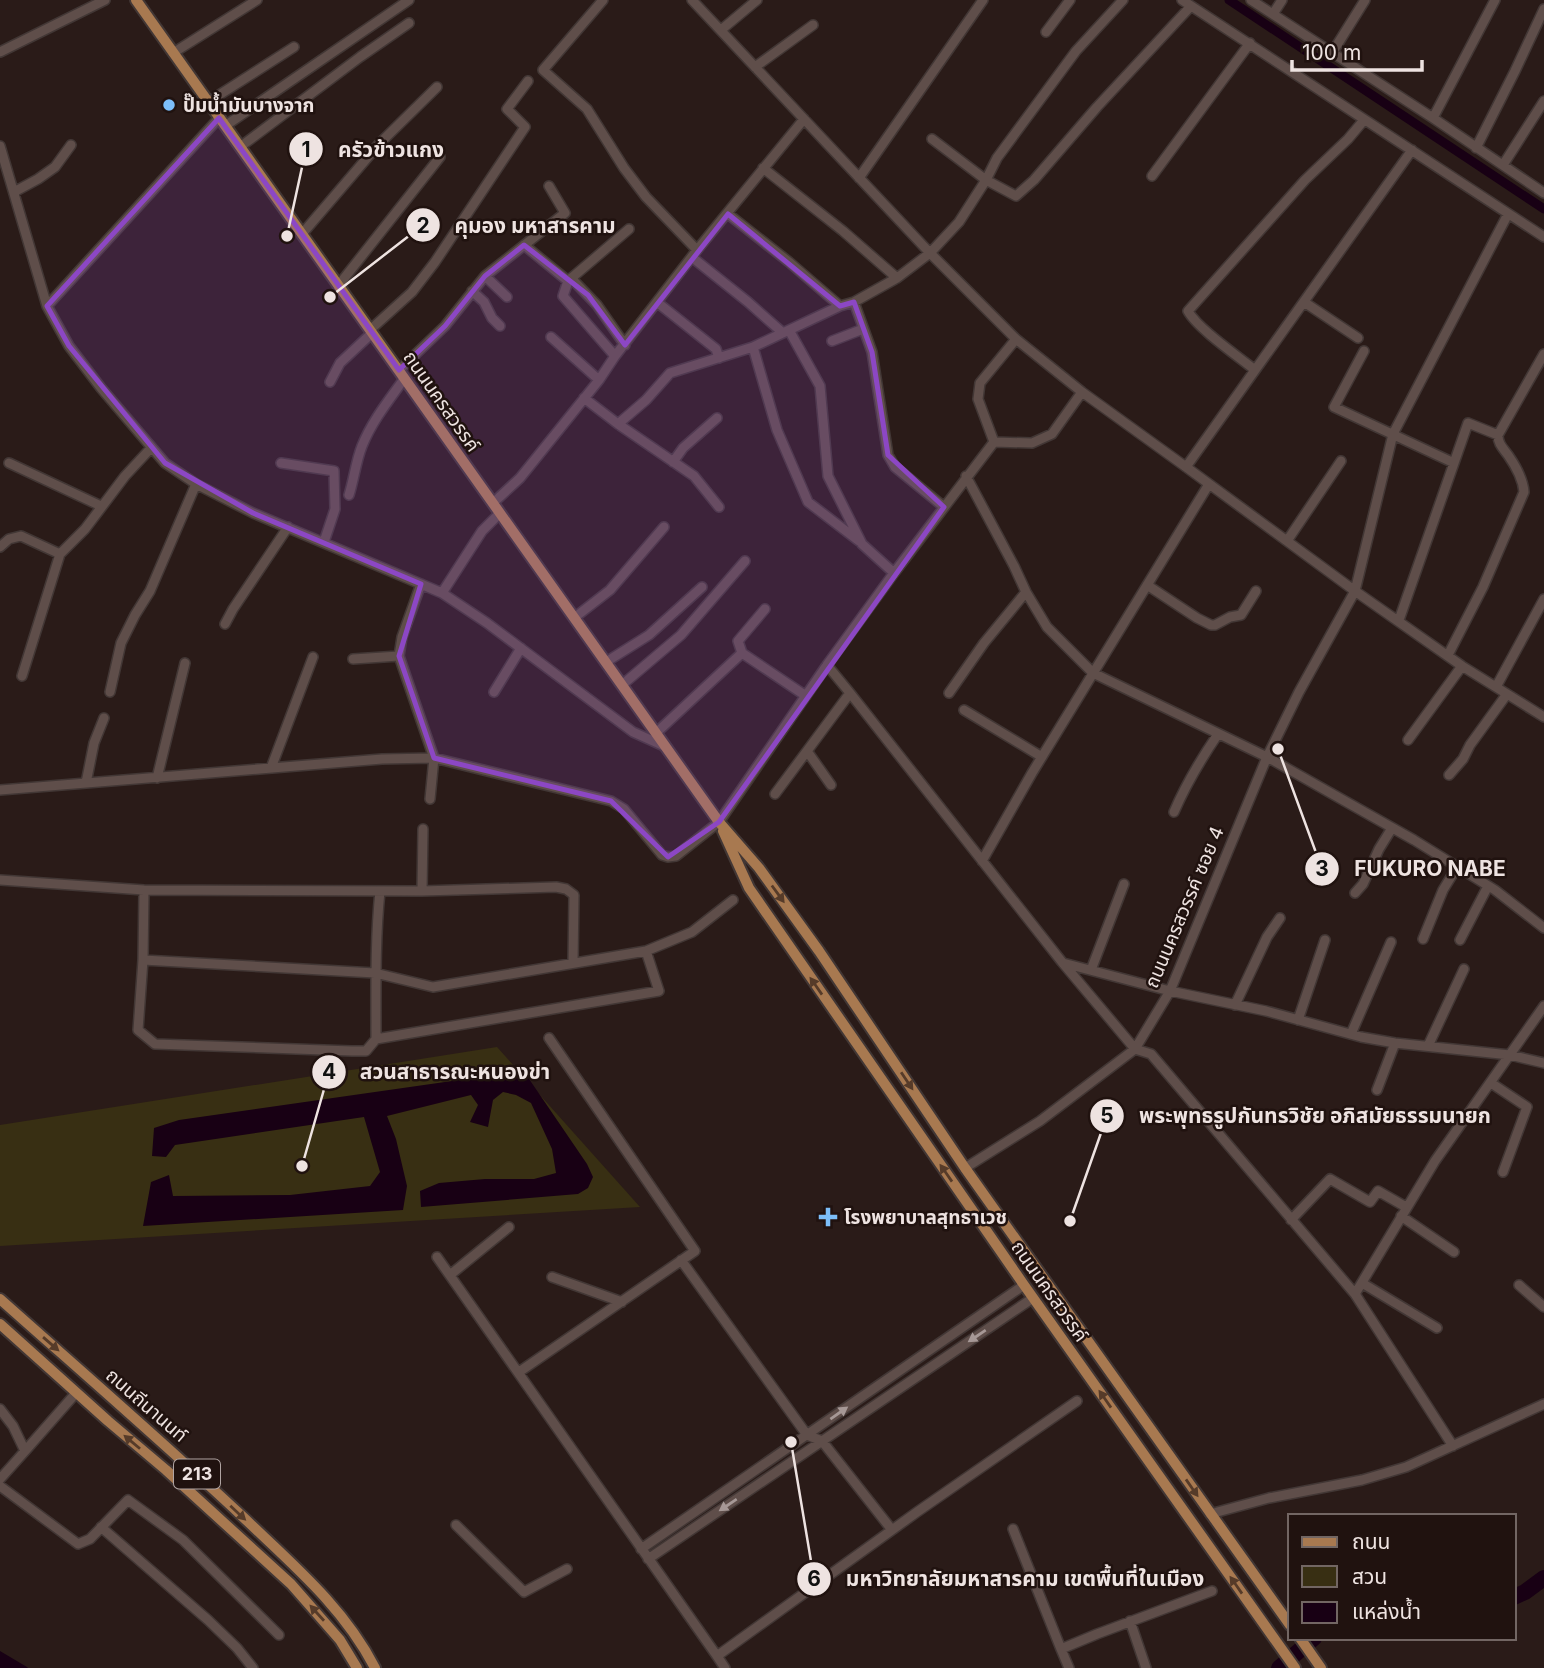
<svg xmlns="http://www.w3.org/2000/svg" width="1544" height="1668" viewBox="0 0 1544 1668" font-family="Inter,'Noto Sans Thai',sans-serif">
  <rect width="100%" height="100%" fill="#2a1b18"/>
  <!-- green -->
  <path fill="#382f13" d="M497,1047L640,1207L0,1246V1125Z"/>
  <!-- water -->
  <path fill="#180014" d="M508,1073L527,1076L587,1164L593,1177L588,1188L578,1194L421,1207L420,1191L439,1183L485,1179H534L556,1173L552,1149L531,1103L516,1095L503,1092L493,1100L488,1127L470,1122L478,1105L471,1095L387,1116L396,1139L407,1186L403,1210L143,1226L151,1182L169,1175L173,1196L290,1195L370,1186L380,1172L364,1117L175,1145L166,1157L152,1156L154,1128L179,1120Z
    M0,1651L27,1667L28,1668H0Z"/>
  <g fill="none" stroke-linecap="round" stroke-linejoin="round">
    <!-- canal -->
    <path stroke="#180014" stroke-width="9" d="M1229,0L1544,209"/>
    <!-- river -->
    <path stroke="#180014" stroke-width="16" d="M1514,1597L1525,1592L1544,1578
      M1279,1668L1314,1638"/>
    <!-- minor casing -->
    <g stroke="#423735" stroke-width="12">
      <path id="minor" d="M603,0L543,70L587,109L624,168L646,197L697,250
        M692,0L930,253L1016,339L1082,392L1186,467L1355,591L1462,666L1544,717
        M1182,0L1544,237
        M1251,0L1433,118L1544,193
        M1273,14L1282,0
        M721,30L757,0
        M1046,32L1070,0
        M0,52L105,0
        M173,53L257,0
        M1332,53L1365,0
        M755,67L813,25
        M208,102L294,47
        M1433,118L1495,0
        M225,126L409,0
        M932,139L986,180L1016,196L1034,180L1097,107L1191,6
        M0,146L47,306L69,346L101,388L165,463L196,484L253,513L442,593L487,623L633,732L664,746
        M240,147L360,57L409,23
        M1476,148L1515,71L1544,9
        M1503,165L1544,101
        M763,168L843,231L897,278
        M1152,176L1250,43
        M859,178L983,0
        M14,192L38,179L55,167L71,145
        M728,214L789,262L840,306
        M302,234L379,144L437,87
        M524,245L568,281L563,296L615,356
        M693,258L748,302L783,333
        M485,276L507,297
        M571,278L597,305L625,345
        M568,281L629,229
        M338,286L440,157
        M472,291L484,302L492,318L500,326
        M854,302L872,352L888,455L895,467L944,507
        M1304,302L1358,338
        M658,303L716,349L719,358
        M47,306L219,118
        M370,330L412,292L435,262L525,127L507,109L528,81
        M789,330L820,386L828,476L862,544L894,573
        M551,337L599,380
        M1016,339L980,383L978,399L994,442L1032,443L1052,434L1082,392
        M832,341L863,329
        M753,347L777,430L808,502L859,541
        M1364,351L1334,407L1454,463L1399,620
        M399,370L445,326L485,276L565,213L549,186
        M1255,370C1239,357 1197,328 1188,311L1305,180L1348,139L1364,120
        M330,382L340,363L372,333
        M584,398L618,424L694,476L719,507
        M618,424L646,400L670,373L753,347L840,306L854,302L897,278L930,253L959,222L986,180L997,158L1076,51L1123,0
        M673,462L683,448L717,418
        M9,463L101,506
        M281,463L334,471L335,509L324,542
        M1454,463L1468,423L1498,435L1544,354
        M1186,467L1412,150
        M966,476L1014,566L1026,592L1047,627L1093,673L1267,757L1343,800L1414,840L1495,890L1544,928
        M349,495C354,479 356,461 362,446C372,421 389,400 404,379
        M493,503L520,478L599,380L615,356L697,250L804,119
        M1287,541L1341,461
        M0,547L9,539L21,536L60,554
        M421,584L402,637L399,656L434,758L430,799
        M1147,585L1197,618L1211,625H1215L1230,617L1241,615L1256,591
        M442,593L482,531L500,513
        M574,618L610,590L664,527
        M225,624L233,609L288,527
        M742,653L806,696
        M1448,655L1483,587L1524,492C1523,479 1515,465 1508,455C1503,448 1498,444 1498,435
        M353,659L399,656
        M606,662L649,635L702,587
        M827,665L850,693L1062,962L1135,1049L1151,1054L1355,1294L1435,1161L1544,1006
        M22,676L60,554L85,529L125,476L151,448
        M622,685L681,635L745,561
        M1496,687L1544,599
        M110,692L121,643L135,615L150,591L196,484
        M494,692L521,648
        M949,693L984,643L1026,592
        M964,710L1042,757
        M656,733L742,653L738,641L765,609
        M1408,740L1462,666
        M271,768L313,657
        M1449,775L1463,759L1470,745L1507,694
        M157,778L185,663
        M86,783L94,743L104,718
        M831,785L807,751L850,693
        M0,790L382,759L434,758L611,801L624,809L662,855L668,857L676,856L719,822L827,665L894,573L994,442
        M775,794L807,751
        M1174,812C1186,784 1201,759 1218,734
        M982,861L1032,773L1209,484
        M0,880L144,890L422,891L556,887L566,889L574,895L573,963
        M144,890L143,960L138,1030L155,1044L352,1051H366L376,1039C376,990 375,940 380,891
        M422,891L423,829
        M1355,893L1363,884L1379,849L1392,828
        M1423,939L1443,890L1457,867
        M1460,940L1488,886
        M143,960L375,973L433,987L646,951L692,932L733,900
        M1063,963L1170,991L1266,1011L1361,1037L1395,1043L1510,1055L1544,1063
        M1091,970L1124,884
        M1235,1005L1267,937L1280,918
        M1298,1020L1325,940
        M1351,1034L1391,942
        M376,1039L659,991L646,951
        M1428,1046L1464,969
        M1491,1083L1527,1107L1503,1172
        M1377,1090L1395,1043
        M965,1168L1040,1121L1135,1049L1170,991L1267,757L1299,692L1355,591L1393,434L1508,214
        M1401,1216L1454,1252
        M1291,1220L1330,1179L1370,1202L1378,1191L1406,1207
        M437,1257L717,1656L917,1512L1077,1401
        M681,1260L807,1435L822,1441L892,1530
        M450,1275L509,1227
        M552,1277L622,1302
        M1362,1283L1437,1328
        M1519,1285L1544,1307
        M1355,1294L1453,1446
        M519,1372L695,1251L549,1038
        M0,1409L13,1426L25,1451L0,1479
        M25,1451L76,1393
        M0,1486L78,1544L90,1539L128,1500L183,1540L279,1635
        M1210,1514L1269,1498L1362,1480L1406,1467L1544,1404
        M456,1525L524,1592L567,1569
        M101,1527L208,1620L237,1648L253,1668
        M1013,1529L1061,1649
        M641,1549L1024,1285
        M648,1559L1033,1298
        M1130,1621L1146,1668
        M717,1656L725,1668
        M1069,1668L1061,1649L1097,1634L1212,1591"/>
    </g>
    <!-- major casing -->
    <g stroke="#423735" stroke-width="14">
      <path id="major" d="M136,0L719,822L759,868L819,951L965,1168L1290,1625
        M723,831L749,888L1024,1285L1295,1668
        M0,1299C81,1371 163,1442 242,1516C291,1563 344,1607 375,1668
        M0,1324L108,1421L166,1470L291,1584L340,1640L357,1668
        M1300,1638L1321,1668"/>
    </g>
    <!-- minor -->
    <use href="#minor" stroke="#5f4e4a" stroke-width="9"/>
    <!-- major -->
    <use href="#major" stroke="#a87950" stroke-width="10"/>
  </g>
  <!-- one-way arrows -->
  <defs><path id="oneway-solid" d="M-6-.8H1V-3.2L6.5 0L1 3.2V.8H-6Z" transform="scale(1.75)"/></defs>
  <g fill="#563b29">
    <use href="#oneway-solid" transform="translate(778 894) rotate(54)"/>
    <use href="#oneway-solid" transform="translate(816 986) rotate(-125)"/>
    <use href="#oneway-solid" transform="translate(907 1081) rotate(56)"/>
    <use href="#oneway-solid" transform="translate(946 1173) rotate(-125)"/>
    <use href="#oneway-solid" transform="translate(51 1344) rotate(41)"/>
    <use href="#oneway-solid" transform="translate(1105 1399) rotate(-125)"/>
    <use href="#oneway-solid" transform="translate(132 1442) rotate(-140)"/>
    <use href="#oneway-solid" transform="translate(1192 1488) rotate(55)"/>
    <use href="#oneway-solid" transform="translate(238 1513) rotate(43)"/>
    <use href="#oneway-solid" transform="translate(1236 1585) rotate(-125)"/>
    <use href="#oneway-solid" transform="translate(317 1613) rotate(-132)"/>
  </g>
  <g fill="#a69896">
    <use href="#oneway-solid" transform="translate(977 1336) rotate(146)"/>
    <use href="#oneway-solid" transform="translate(839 1413) rotate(-35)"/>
    <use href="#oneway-solid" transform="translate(728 1505) rotate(146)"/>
  </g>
  <!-- marked area -->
  <path fill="#8c47c4" fill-opacity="0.2" stroke="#8c47c4" stroke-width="5" stroke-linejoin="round" d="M219,118L399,370L445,326L485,276L524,245L588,295L625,345L728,214L840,306L854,302L872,352L888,455L944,507L719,822L668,857L611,801L434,758L399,656L421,584L253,513L165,463L69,346L47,306Z"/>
  <!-- markers -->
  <g fill="#7cbef9" stroke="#20120f" stroke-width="2.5">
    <circle cx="169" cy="105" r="7"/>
    <path d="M824.5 1206.5h7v7h7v7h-7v7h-7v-7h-7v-7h7z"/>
  </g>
  <g text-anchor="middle" stroke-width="5" stroke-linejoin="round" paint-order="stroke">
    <!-- shield labels -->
    <rect fill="#20120f" stroke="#b0a4a2" stroke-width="2" x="174" y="1459.5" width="46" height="29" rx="5"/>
    <g font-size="18" font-weight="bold" fill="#eee3e1">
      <text x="197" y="1480">213</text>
    </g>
    <!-- poi labels -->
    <g font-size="19" font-weight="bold" fill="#eee3e1" stroke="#20120f" text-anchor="start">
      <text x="183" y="112">ปั๊มน้ำมันบางจาก</text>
      <text x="844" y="1224">โรงพยาบาลสุทธาเวช</text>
    </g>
    <!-- street labels -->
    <g font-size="19" fill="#eee3e1" stroke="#20120f">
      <text transform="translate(442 401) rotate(55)" y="7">ถนนนครสวรรค์</text>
      <text transform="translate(1184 907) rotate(-67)" y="7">ถนนนครสวรรค์ ซอย 4</text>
      <text transform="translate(1050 1291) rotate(55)" y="7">ถนนนครสวรรค์</text>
      <text transform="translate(147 1405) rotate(41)" y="7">ถนนถีนานนท์</text>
    </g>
  </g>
  <!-- callouts -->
  <path fill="none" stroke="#eee3e1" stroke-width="2.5" d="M287 236L306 149M330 297L423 225M1278 749L1322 869M302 1166L329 1072M1070 1221L1107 1116M791 1442L814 1579"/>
  <g fill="#eee3e1" stroke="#20120f" stroke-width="2.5">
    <circle cx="287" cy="236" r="7"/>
    <circle cx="330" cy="297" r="7"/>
    <circle cx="1278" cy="749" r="7"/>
    <circle cx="302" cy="1166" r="7"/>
    <circle cx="1070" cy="1221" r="7"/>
    <circle cx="791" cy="1442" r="7"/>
    <circle cx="306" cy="149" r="18"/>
    <circle cx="423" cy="225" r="18"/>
    <circle cx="1322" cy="869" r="18"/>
    <circle cx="329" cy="1072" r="18"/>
    <circle cx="1107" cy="1116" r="18"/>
    <circle cx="814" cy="1579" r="18"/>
  </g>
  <g font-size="21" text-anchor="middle" font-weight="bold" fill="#111">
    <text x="306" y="157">1</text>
    <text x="423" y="233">2</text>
    <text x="1322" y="876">3</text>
    <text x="329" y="1079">4</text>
    <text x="1107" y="1123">5</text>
    <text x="814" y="1586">6</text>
  </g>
  <g font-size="21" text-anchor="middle" font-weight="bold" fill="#eee3e1" stroke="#20120f" stroke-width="5" stroke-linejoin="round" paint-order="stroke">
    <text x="391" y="157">ครัวข้าวแกง</text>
    <text x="535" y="233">คุมอง มหาสารคาม</text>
    <text x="1430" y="876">FUKURO NABE</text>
    <text x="455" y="1079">สวนสาธารณะหนองข่า</text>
    <text x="1315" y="1123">พระพุทธรูปกันทรวิชัย อภิสมัยธรรมนายก</text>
    <text x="1025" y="1586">มหาวิทยาลัยมหาสารคาม เขตพื้นที่ในเมือง</text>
  </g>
  <!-- legend -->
  <rect x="1288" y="1514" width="228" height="126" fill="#20120f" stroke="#726663" stroke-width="2"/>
  <rect x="1302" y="1537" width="35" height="10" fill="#a87950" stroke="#726663" stroke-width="2"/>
  <text x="1352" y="1549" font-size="21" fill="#eee3e1">ถนน</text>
  <rect x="1302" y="1566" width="35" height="21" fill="#382f13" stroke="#726663" stroke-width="2"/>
  <text x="1352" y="1584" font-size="21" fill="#eee3e1">สวน</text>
  <rect x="1302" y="1602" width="35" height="21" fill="#180014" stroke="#726663" stroke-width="2"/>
  <text x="1352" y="1619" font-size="21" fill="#eee3e1">แหล่งน้ำ</text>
  <!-- scale -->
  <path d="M1292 60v10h130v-10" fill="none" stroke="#eee3e1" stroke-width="3.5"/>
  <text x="1302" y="60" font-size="21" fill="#eee3e1" stroke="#20120f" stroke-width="5" paint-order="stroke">100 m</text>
</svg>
